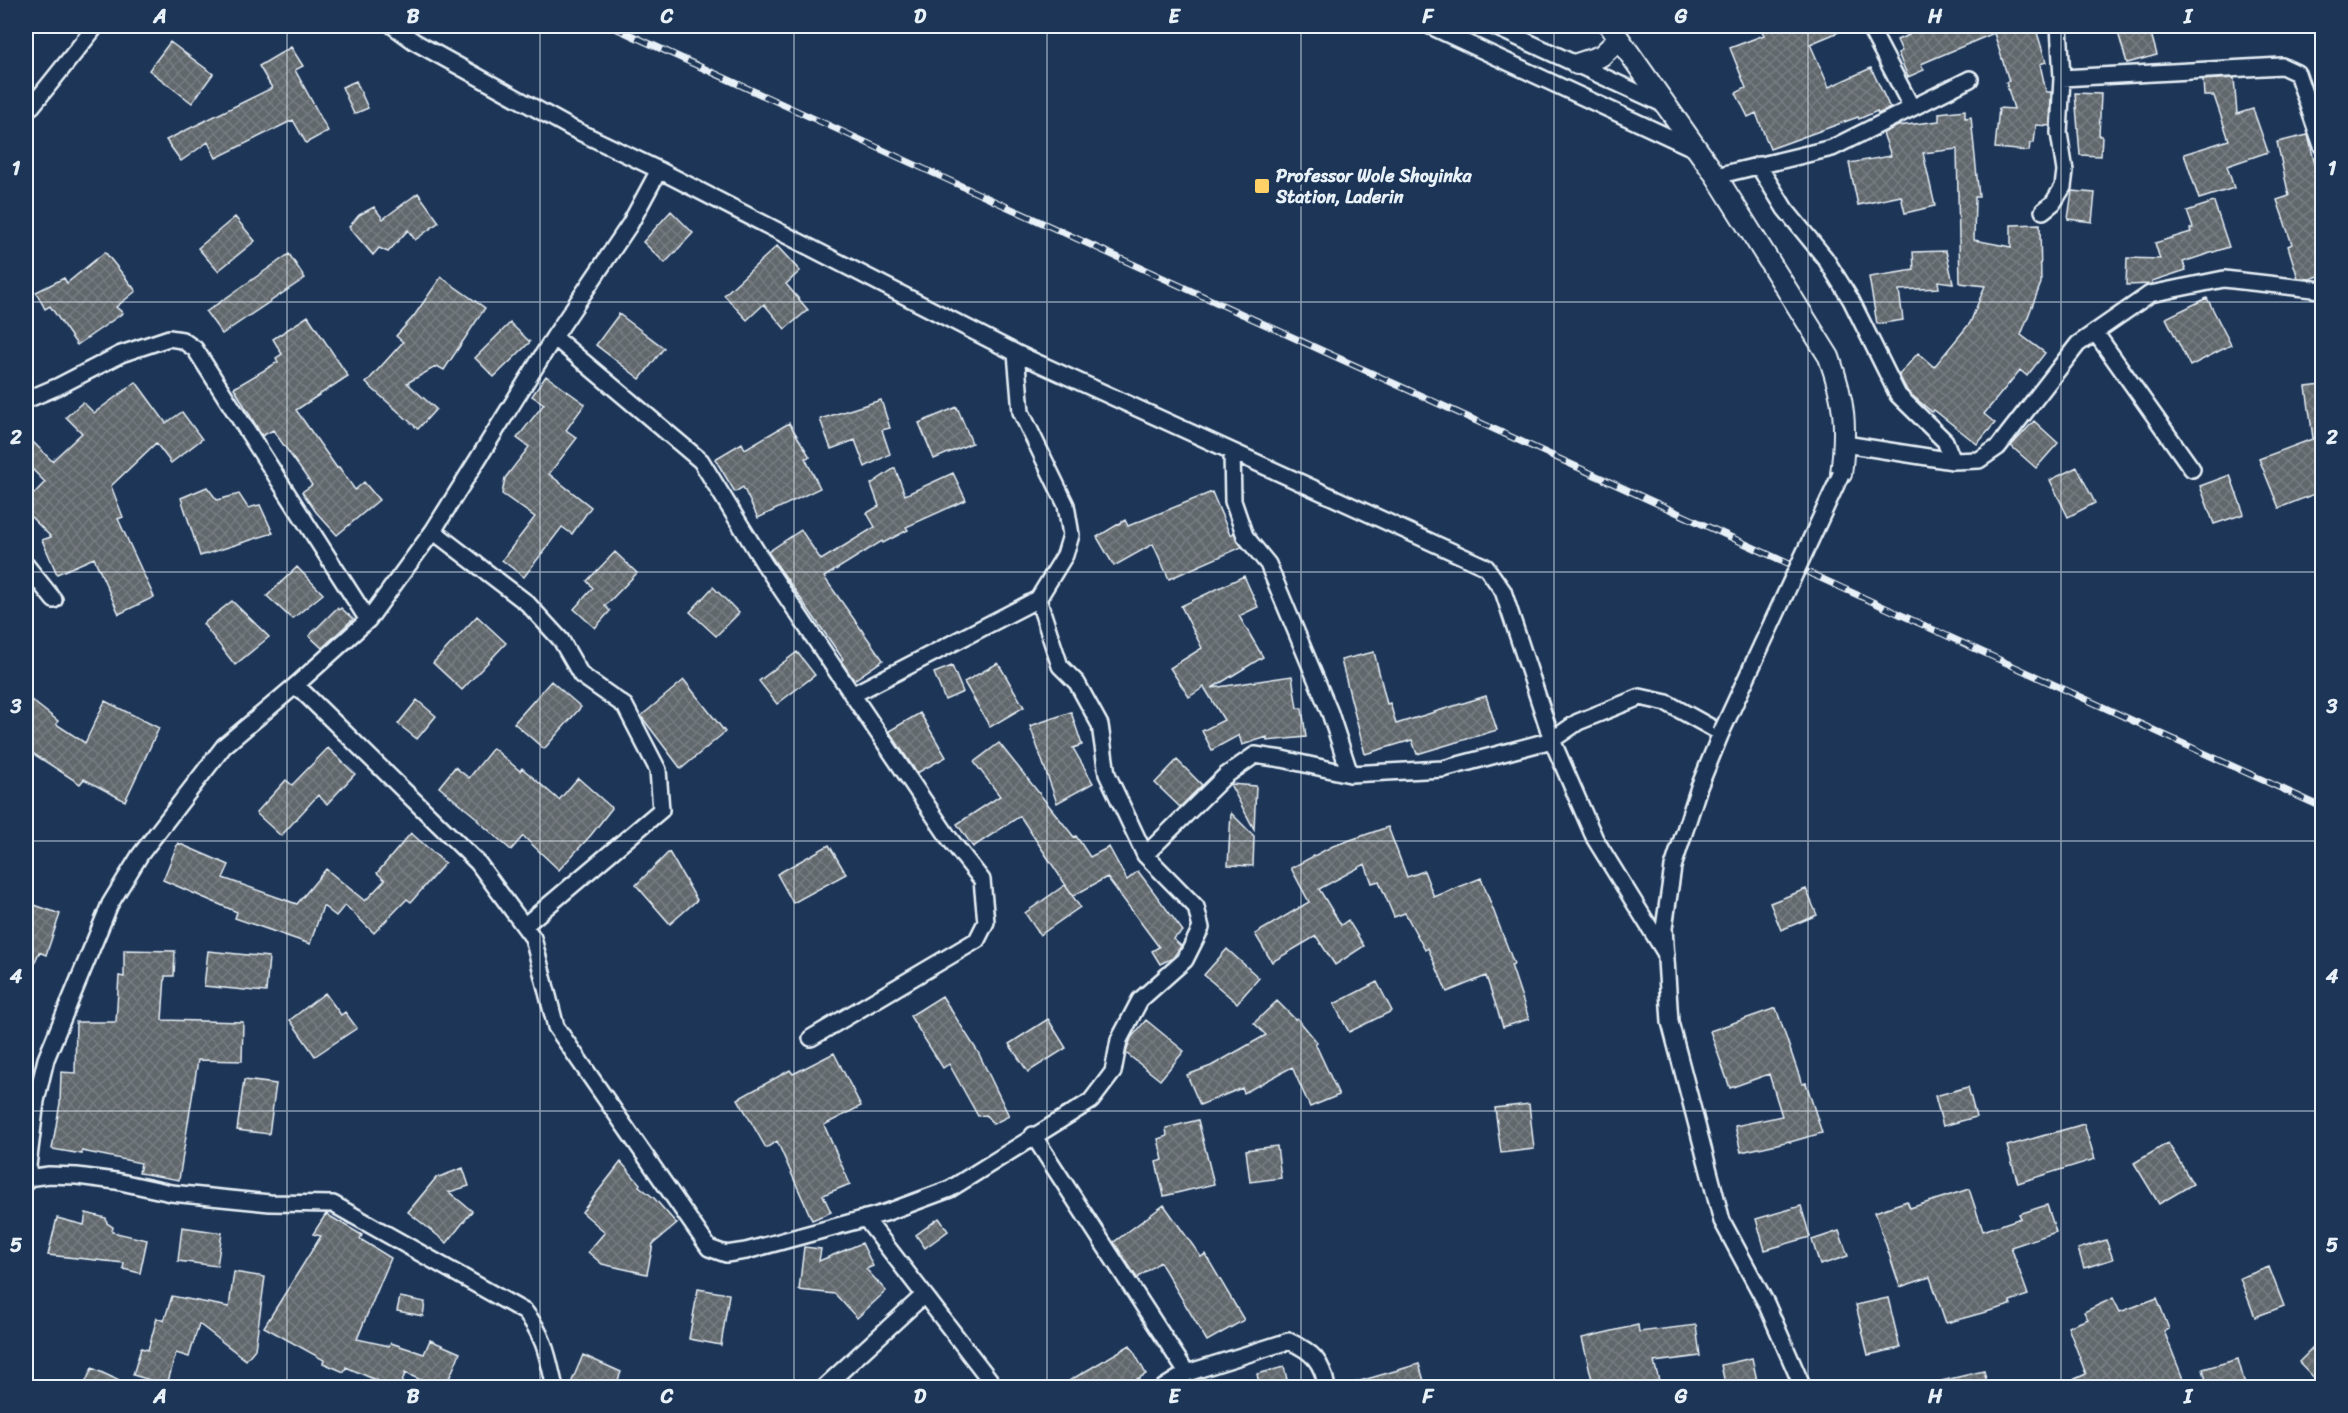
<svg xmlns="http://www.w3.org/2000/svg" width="2348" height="1413" viewBox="0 0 2348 1413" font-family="Sriracha,sans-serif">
  <defs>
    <pattern id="building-cross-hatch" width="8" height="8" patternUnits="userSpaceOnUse" patternTransform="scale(1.5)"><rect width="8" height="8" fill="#61676c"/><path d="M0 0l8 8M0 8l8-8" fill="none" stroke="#787d82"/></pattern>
  </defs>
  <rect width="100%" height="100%" fill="#1d3557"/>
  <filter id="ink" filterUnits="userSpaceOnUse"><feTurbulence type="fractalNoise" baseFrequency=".0167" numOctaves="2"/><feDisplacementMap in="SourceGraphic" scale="12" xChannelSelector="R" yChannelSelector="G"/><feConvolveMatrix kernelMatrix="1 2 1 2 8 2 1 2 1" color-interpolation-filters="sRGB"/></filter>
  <g filter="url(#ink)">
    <!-- building -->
    <path fill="url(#building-cross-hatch)" stroke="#e8f1f8" stroke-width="1.5" d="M1775,26H1853L1810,44L1829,87L1871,68L1890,108L1878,114L1877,111L1859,119L1858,117L1770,149L1756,113L1748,117L1736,93L1746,88L1730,48L1764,35L1762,31Z
      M1903,26H2035L2046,62L2040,64L2046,92H2051L2050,126L2036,125L2034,143H2030L2029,151L1995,148L1999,108L2014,109L2006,82L2009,81L1994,33L1921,64L1924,70L1908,77L1898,53L1902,51L1897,40L1909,35Z
      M2129,26H2149L2157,55L2127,63L2117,29Z
      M170,42L213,74L192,103L149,70Z
      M291,47L303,66L295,70L328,131L306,143L293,120L216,158L208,142L181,161L166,140L272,88L259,66Z
      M2234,78L2237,114L2253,109L2268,152L2227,166L2234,188L2199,199L2184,154L2229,140L2214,96H2204L2203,80Z
      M356,81L368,108L354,114L342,87Z
      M2075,93L2101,94L2099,136H2102L2101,156L2080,155Z
      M1965,110V118L1971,117L1979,197H1975L1974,240L2011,247V225L2040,224L2041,283L2021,335L2045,353L2027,376L2020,370L1984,414L1995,423L1977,444L1934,410L1932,412L1908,392L1899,375L1918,353L1934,367L1970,323L1985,286L1960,283L1957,149L1923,153L1935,206L1905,213L1901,196L1858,205L1849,163L1891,156L1883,133L1898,126L1939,121V113Z
      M2308,135L2320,186H2322V275L2310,279L2298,278L2288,246L2292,244L2277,200L2289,196L2277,142Z
      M2072,191L2095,193L2092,222L2068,219Z
      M418,193L439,222L415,240L408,230L388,252L379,248L373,255L349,227L359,215L374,207L383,219Z
      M2214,202L2229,247L2183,262L2186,270L2152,281V284L2126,285L2127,258L2160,259L2155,243L2191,232L2190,229L2193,228L2187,211Z
      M671,211L693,233L665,263L643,242Z
      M235,217L255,241L218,271L198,248Z
      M777,246L800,271L786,284L808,310L785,329L764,304L747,320L724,295Z
      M1946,251L1953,283L1938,281L1939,288L1899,290L1903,320L1877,324L1869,277L1914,270L1913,252Z
      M105,252L136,291L116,307L123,313L77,345L50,306L45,309L36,292L64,278L67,283Z
      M289,254L305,278L222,334L206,312Z
      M441,277L485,308L444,370L437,366L407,383L436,409L418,429L366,383L403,342L396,336L414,316Z
      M2207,298L2231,345L2190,366L2166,318Z
      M619,314L664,348L640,379L596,345Z
      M308,316L348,376L296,410L337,468L339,467L355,490L364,482L379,500L337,535L316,512L302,492L312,485L273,430L262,436L234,388L278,362L276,358L282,354L273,339Z
      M510,323L530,342L494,377L475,358Z
      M546,376L585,404L566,430L577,438L549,474L591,507L572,534L562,527L524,577L502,560L535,517L502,494L505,478L529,447L517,438L544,404L532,396Z
      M136,382L166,423L182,412L202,439L171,463L156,443L111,486L123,517L118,519L154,597L119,614L94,558L57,574L42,540L51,537L26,512V502L45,482L26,463V435L52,461L82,433L66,417L83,402L94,413Z
      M2322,385V491L2279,508L2259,459L2315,438H2313L2306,387Z
      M881,400L890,428L882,430L890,454L865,467L855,440L831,449L820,419Z
      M957,407L972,443L934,459L919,423Z
      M2034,421L2058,443L2036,468L2011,446Z
      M789,423L810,457L805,458L820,488L758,518L743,487L735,492L715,459L742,443L745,449Z
      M2077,467L2095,503L2068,517L2050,480Z
      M895,468L905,495L953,473L966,500L906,527L908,530L883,543L882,541L824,577L883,660L854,680L841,661L843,659L768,552L801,530L821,560L875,527L867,513L879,506L871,484Z
      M2230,475L2244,514L2214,524L2200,486Z
      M207,487L217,500L239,494L248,508L260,505L273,533L200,556L181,498Z
      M1212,492L1230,535L1234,533L1242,547L1169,579L1153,544L1114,566L1097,537L1125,520L1128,526Z
      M615,552L637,573L605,606L610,611L595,628L574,609L593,588L587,581Z
      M297,567L323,594L292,619L267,596Z
      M1244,576L1258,607L1239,616L1263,657L1212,688L1292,676L1297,708H1302L1306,737L1267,741V737L1242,745L1239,735L1212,750L1202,731L1224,720L1204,687L1189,697L1170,668L1202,648L1181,606Z
      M713,587L739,613L716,636L690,612Z
      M232,601L269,637L235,665L203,624Z
      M337,608L339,610L341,608L353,619L322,648L309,636Z
      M477,616L506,643L462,690L433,663Z
      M797,652L815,675L777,704L759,681Z
      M1374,652L1387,704L1390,703L1396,724L1486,696L1497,730L1417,754L1412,740L1365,754L1341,660Z
      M998,663L1024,707L990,727L964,682Z
      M952,666L963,692L945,700L934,673Z
      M684,680L725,732L681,769L641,716Z
      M551,681L581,707L544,749L514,723Z
      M26,696L58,721L56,724L85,743L105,701L159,728L125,801L84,779L80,784L26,749Z
      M417,700L436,716L417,739L398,724Z
      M1071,712L1082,745L1073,748L1093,783L1057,803L1030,726Z
      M920,713L946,757L917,773L889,731Z
      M999,743L1074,837L1076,836L1090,857L1109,847L1127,880L1138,871L1183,931L1173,939L1181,946L1173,958L1160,964L1152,951L1159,947L1107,877L1073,896L1020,816L973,847L957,824L1000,796L974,762Z
      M328,748L355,774L327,804L318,795L281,836L256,813L286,780L292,785Z
      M493,748L520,771L522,768L559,800L578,778L612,808L591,835L559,870L523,836L511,850L477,820L478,819L439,787L455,767L469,778Z
      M1177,760L1202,785L1180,807L1155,783Z
      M1230,784L1256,786L1254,829Z
      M1231,813L1254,836L1253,866L1228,865Z
      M1388,827L1407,877L1424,871L1434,897L1481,878L1514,964L1511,965L1529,1019L1503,1027L1486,976L1447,992L1428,948L1425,950L1405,913L1394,917L1379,881L1372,883L1365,864L1319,889L1341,925L1348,920L1364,946L1335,965L1316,936L1272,962L1255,934L1309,902L1291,868L1333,846Z
      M411,833L445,863L411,902L407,899L374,933L345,905L336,916L323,906L310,944L235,918L237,912L163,880L178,843L229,865L223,878L297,904L326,869L365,901L385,880L377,873Z
      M829,845L846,874L793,903L777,874Z
      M669,852L697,900L670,924L636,885Z
      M1065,885L1080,907L1040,935L1025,913Z
      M1806,889L1817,915L1781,930L1770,903Z
      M26,902L60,914L46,955L39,952L27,983Z
      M1227,949L1259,978L1237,1003L1204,975Z
      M124,950L175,951L174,976H165L162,1020L243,1022L242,1061L198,1060L179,1180L139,1173L141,1163L82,1151V1154L52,1149L60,1103L61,1072L75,1073L76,1022H116L119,976L124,977Z
      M208,951L269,957L266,992L204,986Z
      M1377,982L1392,1011L1349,1032L1334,1004Z
      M325,993L341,1015L345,1012L357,1028L315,1056L290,1020Z
      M942,996L978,1052L1009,1116L993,1124L986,1115L978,1116L949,1064L943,1068L910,1016Z
      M1277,1001L1295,1019L1297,1018L1317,1042L1315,1043L1339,1095L1310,1107L1292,1067L1244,1093L1242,1088L1200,1105L1187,1075L1211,1066L1266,1035L1254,1023Z
      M1776,1008L1802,1084L1806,1083L1822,1133L1790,1142V1141L1741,1152L1735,1126L1782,1116L1769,1074L1730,1088L1710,1031Z
      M1048,1019L1066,1048L1028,1072L1009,1044Z
      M1146,1020L1184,1051L1160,1080L1126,1053L1131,1038Z
      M834,1053L861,1106L824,1125L850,1184L823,1195L831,1212L812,1220L777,1141L766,1148L738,1099L790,1070L793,1074Z
      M244,1080L276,1084L269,1134L237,1130Z
      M1968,1087L1976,1117L1943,1126L1935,1096Z
      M1529,1104L1534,1149L1501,1153L1495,1108Z
      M1198,1120L1214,1184L1164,1196L1156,1162L1163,1160L1158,1139L1167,1136L1166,1128Z
      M2084,1124L2095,1159L2018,1183L2007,1146Z
      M2168,1143L2193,1184L2159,1204L2134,1163Z
      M1277,1146L1281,1178L1250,1182L1246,1150Z
      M621,1162L640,1184L639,1186L654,1198L677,1224L653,1244L647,1274L602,1264L588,1252L605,1232L582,1212Z
      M463,1168L469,1186L449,1192L472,1211L447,1243L408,1212L436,1178Z
      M1969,1189L1983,1231L2021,1218L2019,1214L2047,1205L2056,1232L2011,1247L2028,1295L2010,1301L2011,1305L1946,1323L1930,1277L1900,1287L1875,1212L1907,1201L1910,1208Z
      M1164,1205L1201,1257L1205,1254L1244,1320L1207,1341L1160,1262L1137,1278L1114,1242Z
      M1801,1206L1810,1237L1765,1250L1756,1219Z
      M86,1213L106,1218L107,1223L113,1227L112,1232L147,1240L140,1273L123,1269L124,1263L48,1255L57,1218L84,1225Z
      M326,1214L362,1235L360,1239L391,1258L357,1339L389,1346L391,1343L424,1354L430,1340L460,1353L445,1388H439L405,1373L400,1388H394L346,1367L344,1372L323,1363L324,1360L264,1327L321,1236L313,1234Z
      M939,1218L948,1231L925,1248L916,1235Z
      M182,1227L222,1233L217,1266L178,1261Z
      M1839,1231L1848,1256L1820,1265L1812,1240Z
      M2106,1240L2113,1259L2084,1268L2078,1249Z
      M862,1243L873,1266L866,1269L886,1291L857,1318L835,1294L799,1290L804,1247L821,1249L819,1261Z
      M2269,1267L2284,1306L2255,1317L2240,1278Z
      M234,1272L265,1277L255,1349L246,1360L199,1324L189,1357L176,1353L167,1385L133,1375L141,1348L148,1350L157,1318L164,1321L172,1296L229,1307Z
      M698,1289L729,1294L721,1345L689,1339Z
      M400,1297L425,1302L423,1316L397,1311Z
      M1888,1298L1900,1348L1868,1355L1856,1305Z
      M2113,1298L2120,1312L2157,1298L2169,1329L2164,1331L2185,1384L2176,1388H2055L2086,1374L2068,1327L2088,1319L2084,1312Z
      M1638,1325L1639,1332L1696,1325L1700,1356L1654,1362L1661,1388H1594L1582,1338Z
      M2322,1339V1386L2299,1362Z
      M1130,1345L1146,1374L1122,1388H1057Z
      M583,1355L621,1372L615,1388H569Z
      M1752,1358L1758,1385L1726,1388L1721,1365Z
      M2238,1359L2246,1388H2208L2203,1369Z
      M1419,1364L1426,1388H1354L1353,1383Z
      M1284,1367L1289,1388H1260L1257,1374Z
      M92,1368L135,1388H83Z
      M1984,1371L1988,1388H1942L1941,1381Z"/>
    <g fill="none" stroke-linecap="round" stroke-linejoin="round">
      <!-- minor casing -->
      <g stroke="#e8f1f8" stroke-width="20">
        <path id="minor" d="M393,26L415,42L571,128L659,170L1016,353L1486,567L1503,591L1552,740L1595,839L1666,954
          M1430,26L1697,150
          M1493,26L1667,106
          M1869,26L1912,108
          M2062,78L2282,66L2297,73L2322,146
          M26,110L32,106L96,26
          M1758,165L1785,209L1825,258L1851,300L1898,395L1945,441L1953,461
          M1716,176L1832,148L1970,79
          M2043,211L2053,203L2063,187L2065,171L2059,133L2062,78L2059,26
          M2095,332L2192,469
          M554,337L701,461L765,565L949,838L982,880L986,922L977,940L811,1038
          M26,400L59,386L121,354L169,338L182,340L195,349L368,620
          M1845,444L1953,461L1979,460L1998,447L2078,344L2150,294L2224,279L2322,290
          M1232,452L1233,501L1245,536L1268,564L1330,713L1350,774
          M433,531L527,603L561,640L581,675L625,706L658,770L661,810L524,926
          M26,565L54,600
          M296,685L478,863L513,911L533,938L556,1027L709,1248L726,1254L746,1251L885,1213L950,1189L1091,1101L1113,1072L1119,1040L1140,1000L1185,960L1201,928L1196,907L1145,855L1107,774L1100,725L1077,683L1060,666L1038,599
          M852,695L1038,599L1065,555L1071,535L1066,505L1021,412L1016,353
          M1145,855L1225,776L1255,755L1282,759L1350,774L1443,769L1552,740L1578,722L1640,697L1667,703L1721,733L1699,787L1673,867L1664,928L1670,1022L1722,1221L1766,1303L1803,1388
          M1033,1135L1187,1373
          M27,1178L49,1175L77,1176L116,1181L171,1193L270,1203L333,1204L525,1312C545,1336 548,1358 555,1388
          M26,1182L36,1101L46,1059L110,904L140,855L224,746L296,685L368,620L433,531L554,337L630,224L659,170
          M865,1218L996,1388
          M823,1388L924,1295
          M1163,1388L1187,1373L1289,1341C1313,1352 1322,1361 1327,1388"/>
      </g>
      <!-- tertiary casing -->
      <g stroke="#e8f1f8" stroke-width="24">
        <path id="tertiary" d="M1610,26L1716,176L1829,357C1845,402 1847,427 1841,474
          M1577,64L1601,56L1619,39"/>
      </g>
      <!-- minor -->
      <use href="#minor" stroke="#1d3557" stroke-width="15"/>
      <!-- tertiary -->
      <use href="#tertiary" stroke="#1d3557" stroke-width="20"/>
      <!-- rail casing -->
      <g stroke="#e8f1f8" stroke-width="7">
        <path id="rail" d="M611,26L2322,807"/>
      </g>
      <!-- rail -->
      <use href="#rail" stroke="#1d3557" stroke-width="4.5" stroke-dasharray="14" stroke-linecap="butt"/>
      <!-- minor-bridge casing -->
      <g stroke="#e8f1f8" stroke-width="20" stroke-linecap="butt">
        <path id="minor-bridge" d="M1721,733L1841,474"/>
      </g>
      <!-- minor-bridge -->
      <use href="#minor-bridge" stroke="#1d3557" stroke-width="15"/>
    </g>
  </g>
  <!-- grid -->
  <path fill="none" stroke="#e8f1f8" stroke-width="1.5" stroke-opacity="0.55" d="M287,26V1388M540,26V1388M794,26V1388M1047,26V1388M1301,26V1388M1554,26V1388M1808,26V1388M2061,26V1388M26,302H2322M26,572H2322M26,841H2322M26,1111H2322"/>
  <!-- markers -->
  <rect fill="#ffd166" stroke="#1d3557" stroke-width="2" x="1254" y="178" width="16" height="16" rx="3"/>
  <g text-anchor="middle" stroke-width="6" stroke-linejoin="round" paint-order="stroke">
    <!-- poi labels -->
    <g font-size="18" font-weight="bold" fill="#e8f1f8" stroke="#1d3557" text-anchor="start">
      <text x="1276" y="182">Professor Wole Shoyinka<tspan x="1276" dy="21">Station, Laderin</tspan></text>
    </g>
  </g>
  <!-- margin -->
  <rect width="2348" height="1413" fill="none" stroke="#1d3557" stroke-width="66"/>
  <rect x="33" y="33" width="2282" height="1347" fill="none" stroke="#e8f1f8" stroke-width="2"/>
  <g font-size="20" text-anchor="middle" font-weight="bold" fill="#e8f1f8">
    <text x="160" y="23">A</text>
    <text x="413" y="23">B</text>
    <text x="667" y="23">C</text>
    <text x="920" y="23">D</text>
    <text x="1174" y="23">E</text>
    <text x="1428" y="23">F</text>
    <text x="1681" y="23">G</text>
    <text x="1935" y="23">H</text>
    <text x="2188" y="23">I</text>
    <text x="16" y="175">1</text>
    <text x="2332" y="175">1</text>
    <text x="16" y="444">2</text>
    <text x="2332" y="444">2</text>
    <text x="16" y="713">3</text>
    <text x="2332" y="713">3</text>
    <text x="16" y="983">4</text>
    <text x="2332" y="983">4</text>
    <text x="16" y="1252">5</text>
    <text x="2332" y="1252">5</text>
    <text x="160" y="1403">A</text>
    <text x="413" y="1403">B</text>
    <text x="667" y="1403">C</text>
    <text x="920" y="1403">D</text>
    <text x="1174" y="1403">E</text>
    <text x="1428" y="1403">F</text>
    <text x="1681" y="1403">G</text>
    <text x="1935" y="1403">H</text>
    <text x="2188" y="1403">I</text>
  </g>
</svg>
